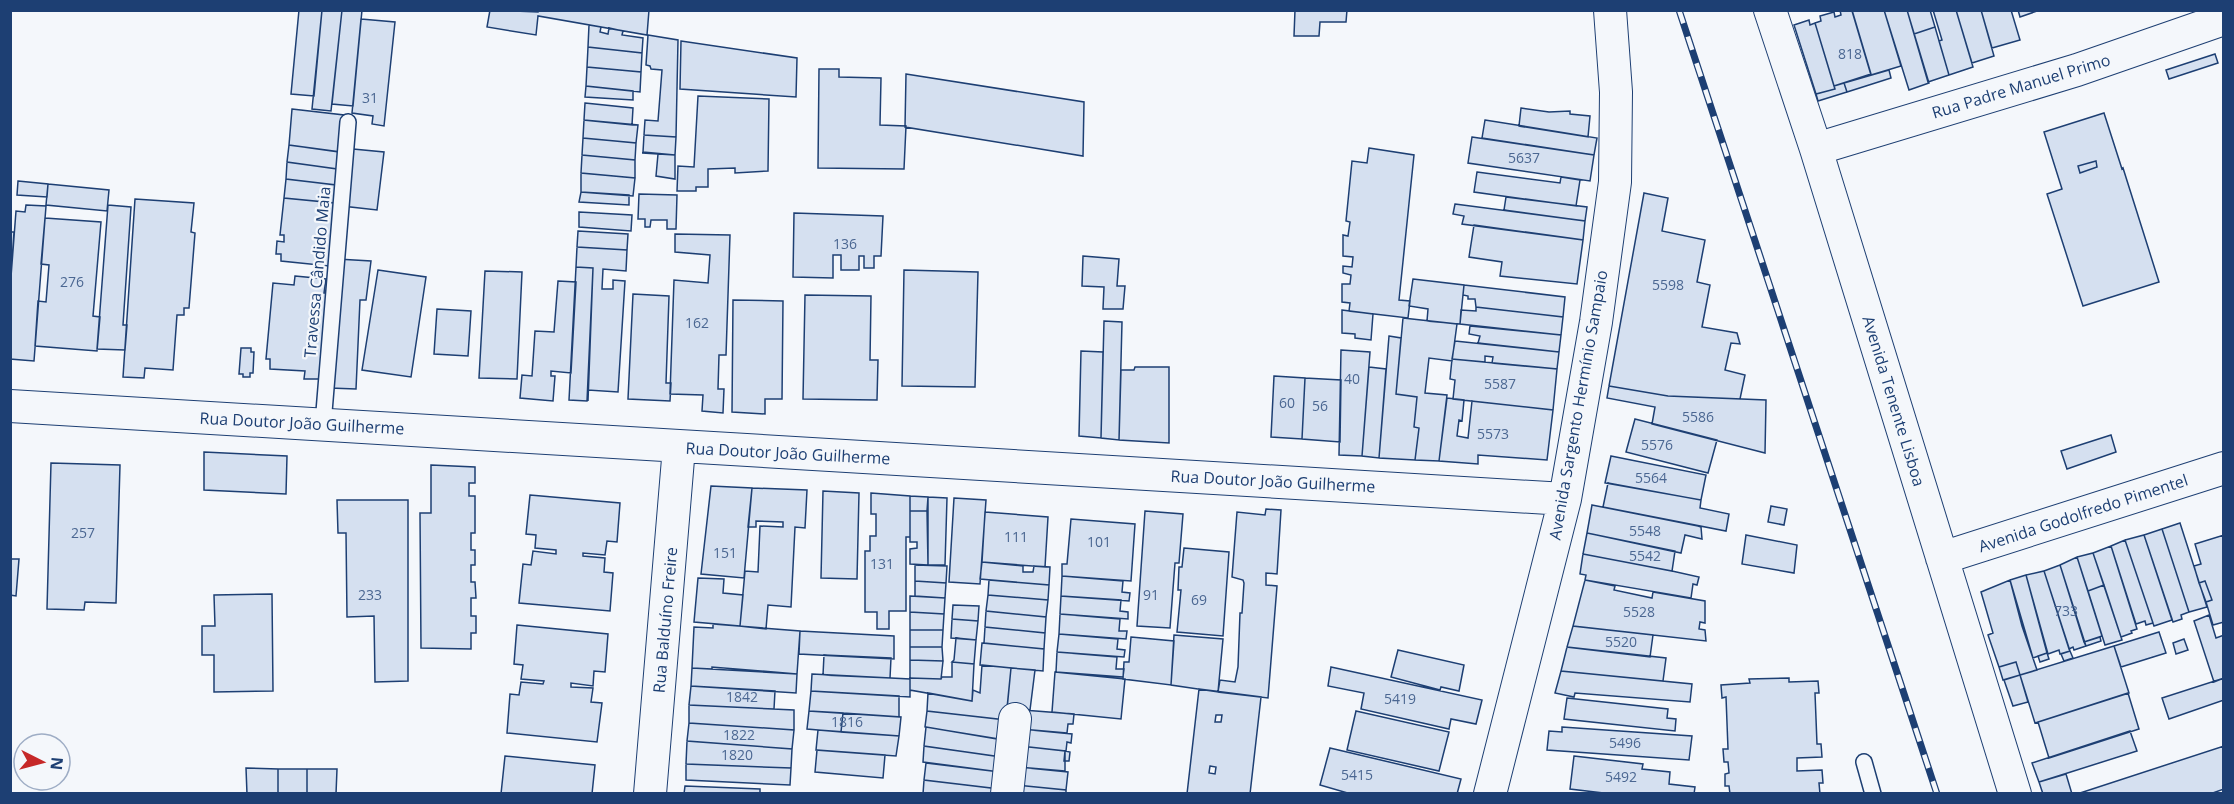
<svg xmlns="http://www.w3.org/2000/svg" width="2234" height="804" viewBox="0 0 2234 804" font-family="'Open Sans',sans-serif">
  <rect width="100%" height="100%" fill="#f4f7fb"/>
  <!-- building -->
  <path fill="#d5e0f0" stroke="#1d3f73" stroke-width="1.5" fill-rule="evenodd" d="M299,10H322L314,96L291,94Z
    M322,10H342L331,111L312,109Z
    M342,10H362L353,106L332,104Z
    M490,10L538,12V10H649L647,35L538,16L536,35L487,27Z
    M1295,10H1347L1346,22H1320L1319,36H1294Z
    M1840,10H1852L1871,74L1834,86L1815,23L1821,21L1820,16L1834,12L1835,17L1841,15Z
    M1884,10L1901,66L1871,75L1852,11Z
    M1884,10H1907L1929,83L1909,90Z
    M1907,10H1930L1935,27L1914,34Z
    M1933,10H1956L1973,67L1949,75L1939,41L1942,40Z
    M1956,10H1981L1994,56L1972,63Z
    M1981,10H2011L2020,40L1992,48Z
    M2018,10H2040L2020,17Z
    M361,19L395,22L384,126L372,124L373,116L352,113Z
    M1809,20L1810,25L1815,23L1835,89L1816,94L1794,25Z
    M589,25L601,27L600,32L608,34L609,28L623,31L622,35L643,38L642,53L588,47Z
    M1935,27L1949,75L1928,82L1914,34Z
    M648,35L678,40L676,137L644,135L645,120L658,121L662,70L651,69L650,66L646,65Z
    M681,41L797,58L796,97L680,89Z
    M588,47L642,53L641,72L587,67Z
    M2215,54L2218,63L2169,79L2166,70Z
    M587,67L641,72L640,92L586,86Z
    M819,69H839V77L881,78L880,125L906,126L904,169L818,168Z
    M1889,70L1891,78L1847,92L1844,83Z
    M906,74L1084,102L1083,156L905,127Z
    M1844,83L1847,92L1818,101L1816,94L1835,89L1834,86Z
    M586,86L633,91V100L585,97Z
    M698,96L769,99L768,171L735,173V168L708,169V187H696V191H677L678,166L694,167Z
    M585,103L633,108L632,125L584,120Z
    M1521,108L1549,112L1570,111V114L1590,116L1588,137L1519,126Z
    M292,109L344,115L341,152L289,145Z
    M2104,113L2122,169L2123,168L2159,282L2083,306L2047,194L2062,189L2044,132ZM2096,161L2097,167L2080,173L2078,166Z
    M584,120L638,125L636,143L583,138Z
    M1485,120L1597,138L1594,155L1482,138Z
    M644,135L676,137L675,155L643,152Z
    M1472,137L1594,155L1590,181L1468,163Z
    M583,138L636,143L635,160L582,155Z
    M289,145L339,152L337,169L287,162Z
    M1369,148L1414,155L1399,300L1410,301L1408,318L1349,311L1350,303L1342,302V284H1350L1351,275L1343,273V266L1352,267L1353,257L1343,256V235L1348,236L1350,222L1346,221L1352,161L1367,163Z
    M353,149L384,152L377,210L342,206L350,185Z
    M642,153L675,155V179L656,176L658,154Z
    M582,155L635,160V178L581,173Z
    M2096,161L2097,167L2080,173L2078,166Z
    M287,162L337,169L336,185L286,179Z
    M1477,172L1560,183L1561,177L1580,180L1576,206L1474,192Z
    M581,173L635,178L633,196L581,192Z
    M286,179L336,185L334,203L284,198Z
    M18,181L48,184L47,197L17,195Z
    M48,184L109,190L107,211L46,205Z
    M581,192L629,195V205L579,202Z
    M1644,193L1668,198L1662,231L1705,240L1697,282L1710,285L1702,327L1737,333L1740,344L1731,343L1725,370L1745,375L1740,399L1668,396L1609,386Z
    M639,194L677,195L676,229H667V220H651L650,227H645V219H638Z
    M1506,197L1587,207L1585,221L1504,210Z
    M284,198L335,203L329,266L281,261V254H276L277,241L284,242V235H280Z
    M135,199L194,203L191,232L195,233L189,308H184V315H177L173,370L145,368L144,378L123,377Z
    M1455,204L1585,221L1583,240L1462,224L1464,216L1453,214Z
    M26,205L46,206L34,361L10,359V290L16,211L25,212Z
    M108,205L131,207L123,325H127L125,350L97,349Z
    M579,212L632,215L631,231L579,227Z
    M794,213L883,216L881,256H874V268H864V256H859V270H841V255H833V278L793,277Z
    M45,218L101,222L93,316L100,317L97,351L35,346L38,301L46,302L49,265L41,264Z
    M1474,225L1583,240L1577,284L1500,276L1502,262L1469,257Z
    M578,231L628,234L627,250L577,247Z
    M10,232H14L10,290Z
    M675,234L730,235L726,355H719L718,389H724L723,413L702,411L703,395L670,394L674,280L708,283L710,255L675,252Z
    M577,247L627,250L626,271L603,269L602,289H613V280L625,281L618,392L588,390V401L593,268L576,267Z
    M1083,256L1119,259L1117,286H1125L1123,309H1103L1104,287L1082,286Z
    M337,259L371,261L366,300H360L356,389L330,388Z
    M576,267L593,268L587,401L569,400Z
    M378,270L426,277L411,377L362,370Z
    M904,270L978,272L975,387L902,386Z
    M485,271L522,272L517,379L479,378Z
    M295,276L326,279L324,293H330L323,379H304L305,371L270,369V359H266L273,283L294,285Z
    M1413,279L1464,285L1460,324L1427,321L1428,309L1409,306Z
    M558,281L576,282L571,373L551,371V376H555L553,401L520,398L522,375L532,376L535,331L554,332Z
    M1464,285L1565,297L1563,317L1476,307L1475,299H1468V296L1463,295Z
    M633,294L669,296L666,383H671L670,401L628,399Z
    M805,295L871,296L870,360H878L877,400L803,399Z
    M733,300L783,301L782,399H765V414L732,412Z
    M1476,307L1563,317L1561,335L1460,324L1461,310L1476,311Z
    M437,309L471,311L468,356L434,354Z
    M1342,310L1373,314L1371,340L1355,338V334L1342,333Z
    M1403,318L1457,324L1452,361L1429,358L1425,393L1447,395L1439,461L1415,460L1419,428L1414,427L1417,397L1396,394Z
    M1104,321L1122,322L1119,440L1101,438Z
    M1470,326L1561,335L1559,352L1478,343L1480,336L1469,334Z
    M1389,336L1401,338L1396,394L1417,397L1414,427L1419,428L1415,460L1379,458Z
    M1455,341L1559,352L1557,369L1492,363L1493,357L1485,356V362L1452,359Z
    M241,348H251V352H254L253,373H250V377H243V374H239Z
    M1341,350L1370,352L1362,456L1339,455Z
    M1081,351L1103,352L1101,438L1079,436Z
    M1452,359L1557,369L1553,410L1453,399L1455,380L1450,379Z
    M1135,367H1169V443L1119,440L1121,370H1134Z
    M1369,367L1386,369L1379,458L1362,456Z
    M1274,376L1305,378L1302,439L1271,437Z
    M1305,378L1341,380L1340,442L1302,439Z
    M1609,386L1668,396L1766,400L1765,453L1652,424L1655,407L1607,398Z
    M1447,398L1464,400L1462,421L1459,420L1457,436L1468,438L1472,401L1553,410L1547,460L1478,455V464L1439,461Z
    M1635,419L1717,440L1708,473L1626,452Z
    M2111,435L2116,452L2067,469L2061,451Z
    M204,452L287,456L286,494L204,490Z
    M1611,456L1706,475L1701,500L1605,483Z
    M51,463L120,465L116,603L85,602L84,610L47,609Z
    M431,465L475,467V483H469V496H475V533H471V550H475V565H471V582H475L476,598H471V616H476V633H471V649L421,648L420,513H431Z
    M1608,483L1701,500L1700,508L1729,514L1726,531L1603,507Z
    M711,486L752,488L744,578L701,574Z
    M752,488L807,490L805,528L795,527L791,607L768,605L766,629L740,626L745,571L758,572L760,526L783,527V522L756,521V527H748Z
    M823,491L859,493L857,579L821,578Z
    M871,493L910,496V537H906V611H889V629H877V612H865V551H870V536H876V514H871Z
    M530,495L620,503L617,542L607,541L605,555L583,553V556L605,558L604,572L613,573L610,611L519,603L523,564L531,565L533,551L556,554V550L535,548L536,535L526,534Z
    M910,496L928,497L927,511H910Z
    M928,497L947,498L945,565H928Z
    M954,498L986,500L980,584L949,582Z
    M337,500H408V681L375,682L374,616L347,617L346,533H338Z
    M1592,505L1698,526L1701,527L1702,539L1685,535L1681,553L1587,533Z
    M1771,506L1787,509L1784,525L1768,522Z
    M1266,509L1281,510L1277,574L1266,573V585L1277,586L1268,698L1218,692L1220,680L1235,682L1238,667L1240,613H1242L1244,583L1243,580L1232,577L1237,512L1265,515Z
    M910,511H927L928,565L910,564V549L917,548V542H910Z
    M1145,511L1183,514L1179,563H1175L1170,628L1137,626Z
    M985,512L1048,517L1045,567L982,562Z
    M1071,519L1135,524L1131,581L1062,576V564H1067Z
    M2180,523L2207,607L2189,612L2162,529Z
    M2162,529L2189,612L2181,615L2182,619L2173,622L2144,535Z
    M1587,533L1675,551L1672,571L1583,554Z
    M1746,535L1797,545L1794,573L1742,564Z
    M2144,535L2172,620L2154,626L2125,540Z
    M2224,535V622L2213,625L2206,602L2212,600L2205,581L2199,583L2194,566L2201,564L2195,544Z
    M2125,540L2153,623L2146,625L2145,621L2136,624L2111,546Z
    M2111,546L2137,629L2131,631L2132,633L2121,637L2093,553Z
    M1184,548L1229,552L1223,636L1177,632L1181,590H1178L1179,567H1182Z
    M2093,553L2104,585L2088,591L2077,557Z
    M1583,554L1672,571L1699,577L1697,585L1693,584L1691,598L1585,580L1586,575L1580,574Z
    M2077,557L2102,636L2084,642L2060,565Z
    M10,559H19L16,596L10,595Z
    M982,562L1023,566V572H1033L1034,566L1050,567L1049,585L980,579Z
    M915,565L947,566L946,583L915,581Z
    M2060,565L2086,646L2074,650L2073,647L2069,649L2044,571Z
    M2044,571L2070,651L2060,654L2059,650L2048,654L2026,575Z
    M2026,575L2047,653L2033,658L2010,580Z
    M1062,576L1123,581L1122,592L1130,593L1129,601L1061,596Z
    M698,578L724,579L723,593L743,595L740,626L694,622Z
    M989,580L1049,585L1048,600L988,595Z
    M1585,580L1615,586L1614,590L1652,598L1653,592L1705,601V623L1700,622L1699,629L1705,630L1706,641L1573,626Z
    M2010,580L2022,626L2037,670L2020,675L2016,662L1999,667L1988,635L1993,633L1981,592Z
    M915,581L946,583L945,598L915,596Z
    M2205,581L2212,600L2206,602L2199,583Z
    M2104,585L2122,640L2105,645L2088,591Z
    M272,594L273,691L214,692V655H202V626H215L214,595Z
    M988,595L1048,600L1046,617L986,611Z
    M910,596L945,598L944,614L910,612Z
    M1061,596L1121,600L1120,611L1128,612V619L1060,614Z
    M953,605L979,606L978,621L952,619Z
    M986,611L1046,617L1045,633L985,627Z
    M910,612L944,614L943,630H910Z
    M1060,614L1120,619L1119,631H1127L1126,639L1059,634Z
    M2209,615L2216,638L2224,635V678L2214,682L2194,621Z
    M952,619L978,621L976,640L951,638Z
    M713,624L800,631L797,674L712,667V669L692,668L694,627L713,628Z
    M517,625L608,634L605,672L594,671L593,686L571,683V687L593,688L591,702L602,703L597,742L507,733L510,694L519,695L521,682L543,684L544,681L521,679L523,665L514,664Z
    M1573,626L1653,635L1650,657L1567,647Z
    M985,627L1045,633L1044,649L984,643Z
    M910,630H943L942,647H910Z
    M800,631L894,636V659L799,654Z
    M2159,632L2166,653L2121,667L2114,646Z
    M1059,634L1118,639L1117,649L1125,650L1124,657L1057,652Z
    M1174,635L1223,639L1218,692L1171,685Z
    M1131,637L1174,641L1171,685L1123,679L1124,662H1129Z
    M2100,637L2101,641L2086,646L2084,642Z
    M956,638L976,640L974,664L952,662L954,660Z
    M2184,639L2188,650L2176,654L2173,643Z
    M982,643L1044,649L1043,671L980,665Z
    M2114,646L2129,693L2035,723L2020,675Z
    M910,647H942L943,661L910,660Z
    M1567,647L1666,658L1663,681L1561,671Z
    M1398,650L1464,665L1459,691L1441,687L1440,690L1391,677Z
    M2070,651L2073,658L2064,661L2061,654Z
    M1057,652L1117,657L1116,669H1124L1123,677L1056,672Z
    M2047,653L2049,659L2040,662L2038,656Z
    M824,655L891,658L890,678L823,675Z
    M910,660L943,661L941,679L910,678Z
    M952,662L974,664L972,701L910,690V678L941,679L942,677H952Z
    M2016,662L2020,675L2003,680L1999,667Z
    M982,665L1011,668L1006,720L927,711L928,693L972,701L973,690L980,693Z
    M1331,667L1482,700L1476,724L1451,719L1449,729L1361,709L1364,693L1328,686Z
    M692,668L797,674L796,693L691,686Z
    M1011,668L1035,670L1030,710L1007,708Z
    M1561,671L1692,684L1690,702L1575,693L1574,697L1555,693Z
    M1055,672L1125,679L1121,719L1052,712Z
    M812,674L910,679V697L811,691Z
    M2020,675L2028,702L2013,706L2004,680Z
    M1789,678V682L1818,681L1819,693H1815L1817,744H1821L1822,757L1797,758V771L1822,770L1823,783H1819L1820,794H1730L1729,786H1725V774L1729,773L1728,762H1724L1723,749H1728L1726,697L1722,698L1721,685L1750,683L1749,679Z
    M2224,678V700L2169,719L2162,698Z
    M691,686L775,691L774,709L689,705Z
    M1199,689L1261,697L1250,794H1187ZM1216,715H1222L1221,722H1215ZM1210,766L1216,767L1215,774L1209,773Z
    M811,691L899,696V717L809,711Z
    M2128,693L2139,729L2049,758L2038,722Z
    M1567,698L1668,709L1667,718L1676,719L1675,731L1564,719Z
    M689,705L794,710V730L689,723Z
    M1023,710L1074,714L1073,724H1068L1067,733L1021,729Z
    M809,711L843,713L841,732L807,729Z
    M927,711L1006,720L1005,740L925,727Z
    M1356,711L1449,732L1439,771L1347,750Z
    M843,713L901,717L899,736L841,732Z
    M689,723L794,730L792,749L687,741Z
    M926,727L1003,740L1001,757L924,746Z
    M1562,727L1692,736L1689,760L1547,750L1549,731L1562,732Z
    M1021,729L1072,734L1071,743L1067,742L1066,751L1020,746Z
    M818,730L899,736L896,756L816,750Z
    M2130,731L2137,751L2039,782L2032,763Z
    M687,741L792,749L791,768L686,764Z
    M924,746L1001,757L1000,772L923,762Z
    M1020,746L1065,751V771L1018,767Z
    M2224,746V789L2210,794H2077Z
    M1330,748L1461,779L1457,794H1351L1320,785Z
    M817,750L885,755L883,778L815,772Z
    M1065,751L1070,752L1069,761H1064Z
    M505,756L595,765L592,794H501Z
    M1574,756L1643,764L1642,769L1670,772L1669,784L1695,787L1694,794H1612L1570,789Z
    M926,763L1000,772L999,789L924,780Z
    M686,764L791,768L790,785L686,780Z
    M1018,767L1068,772L1066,790L1016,785Z
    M246,768L278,769V794H247Z
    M278,769H307V794H278Z
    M307,769H337L336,794H307Z
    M2066,774L2072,794H2043L2039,782Z
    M924,780L999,789L998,794H923Z
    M1016,785L1066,790V794H1016Z
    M685,786L760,789V794H684Z"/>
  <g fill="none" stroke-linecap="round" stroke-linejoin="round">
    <!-- service casing -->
    <g stroke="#1d3f73" stroke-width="18">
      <path id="service" d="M323,424L348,122
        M1864,762L1873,794"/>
    </g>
    <!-- minor casing -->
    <g stroke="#1d3f73" stroke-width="34">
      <path id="minor" d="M1770,10L1816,149L2015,794
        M1816,149L2077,70L2224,19
        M10,406L1565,499
        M1942,558L2224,468
        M650,794L679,447
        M1007,794L1015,719
        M1490,794L1565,499L1596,322L1615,182L1616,92L1610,10"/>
    </g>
    <!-- service -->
    <use href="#service" stroke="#f4f7fb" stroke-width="15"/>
    <!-- minor -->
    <use href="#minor" stroke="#f4f7fb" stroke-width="32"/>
    <!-- rail casing -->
    <g stroke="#1d3f73" stroke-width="7">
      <path id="rail" d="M1679,10L1937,794"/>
    </g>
    <!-- rail -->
    <use href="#rail" stroke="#f4f7fb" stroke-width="4.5" stroke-dasharray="14" stroke-linecap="butt"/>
  </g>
  <g text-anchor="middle" stroke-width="4.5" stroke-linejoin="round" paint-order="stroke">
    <!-- number labels -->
    <g font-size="14" fill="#4b6792">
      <text x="1850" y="59">818</text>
      <text x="370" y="103">31</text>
      <text x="1524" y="163">5637</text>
      <text x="845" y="249">136</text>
      <text x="72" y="287">276</text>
      <text x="1668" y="290">5598</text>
      <text x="697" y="328">162</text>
      <text x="1352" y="384">40</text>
      <text x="1500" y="389">5587</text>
      <text x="1287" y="408">60</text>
      <text x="1320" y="411">56</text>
      <text x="1698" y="422">5586</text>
      <text x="1493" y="439">5573</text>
      <text x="1657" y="450">5576</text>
      <text x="1651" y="483">5564</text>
      <text x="1645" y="536">5548</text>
      <text x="83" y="538">257</text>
      <text x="1016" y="542">111</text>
      <text x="1099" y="547">101</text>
      <text x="725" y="558">151</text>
      <text x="1645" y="561">5542</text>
      <text x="882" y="569">131</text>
      <text x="370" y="600">233</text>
      <text x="1151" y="600">91</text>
      <text x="1199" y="605">69</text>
      <text x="2066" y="616">733</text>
      <text x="1639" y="617">5528</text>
      <text x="1621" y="647">5520</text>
      <text x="742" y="702">1842</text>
      <text x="1400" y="704">5419</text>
      <text x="847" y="727">1816</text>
      <text x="739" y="740">1822</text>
      <text x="1625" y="748">5496</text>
      <text x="737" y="760">1820</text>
      <text x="1357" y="780">5415</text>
      <text x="1621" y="782">5492</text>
    </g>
    <!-- street labels -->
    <g font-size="16" fill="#1d3f73" stroke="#f4f7fb">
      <text transform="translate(2021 86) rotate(-17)" y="6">Rua Padre Manuel Primo</text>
      <text transform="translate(317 272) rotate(-85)" y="6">Travessa Cândido Maia</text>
      <text transform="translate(1894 401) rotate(73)" y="6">Avenida Tenente Lisboa</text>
      <text transform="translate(1578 405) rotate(-80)" y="6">Avenida Sargento Hermínio Sampaio</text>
      <text transform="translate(302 423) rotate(3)" y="6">Rua Doutor João Guilherme</text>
      <text transform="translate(788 453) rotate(3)" y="6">Rua Doutor João Guilherme</text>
      <text transform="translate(1273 481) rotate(3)" y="6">Rua Doutor João Guilherme</text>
      <text transform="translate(2083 513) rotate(-18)" y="6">Avenida Godolfredo Pimentel</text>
      <text transform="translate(665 620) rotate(-85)" y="6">Rua Balduíno Freire</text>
    </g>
  </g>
  <!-- border -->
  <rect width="2234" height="804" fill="none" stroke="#1d3f73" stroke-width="24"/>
  <!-- north arrow -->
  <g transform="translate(42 762) rotate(96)"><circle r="28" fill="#f4f7fb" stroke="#9eadc5" stroke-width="1.5"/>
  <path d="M0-4.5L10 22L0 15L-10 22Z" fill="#c62828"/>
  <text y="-9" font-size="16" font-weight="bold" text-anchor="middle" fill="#1d3f73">N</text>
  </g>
</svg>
